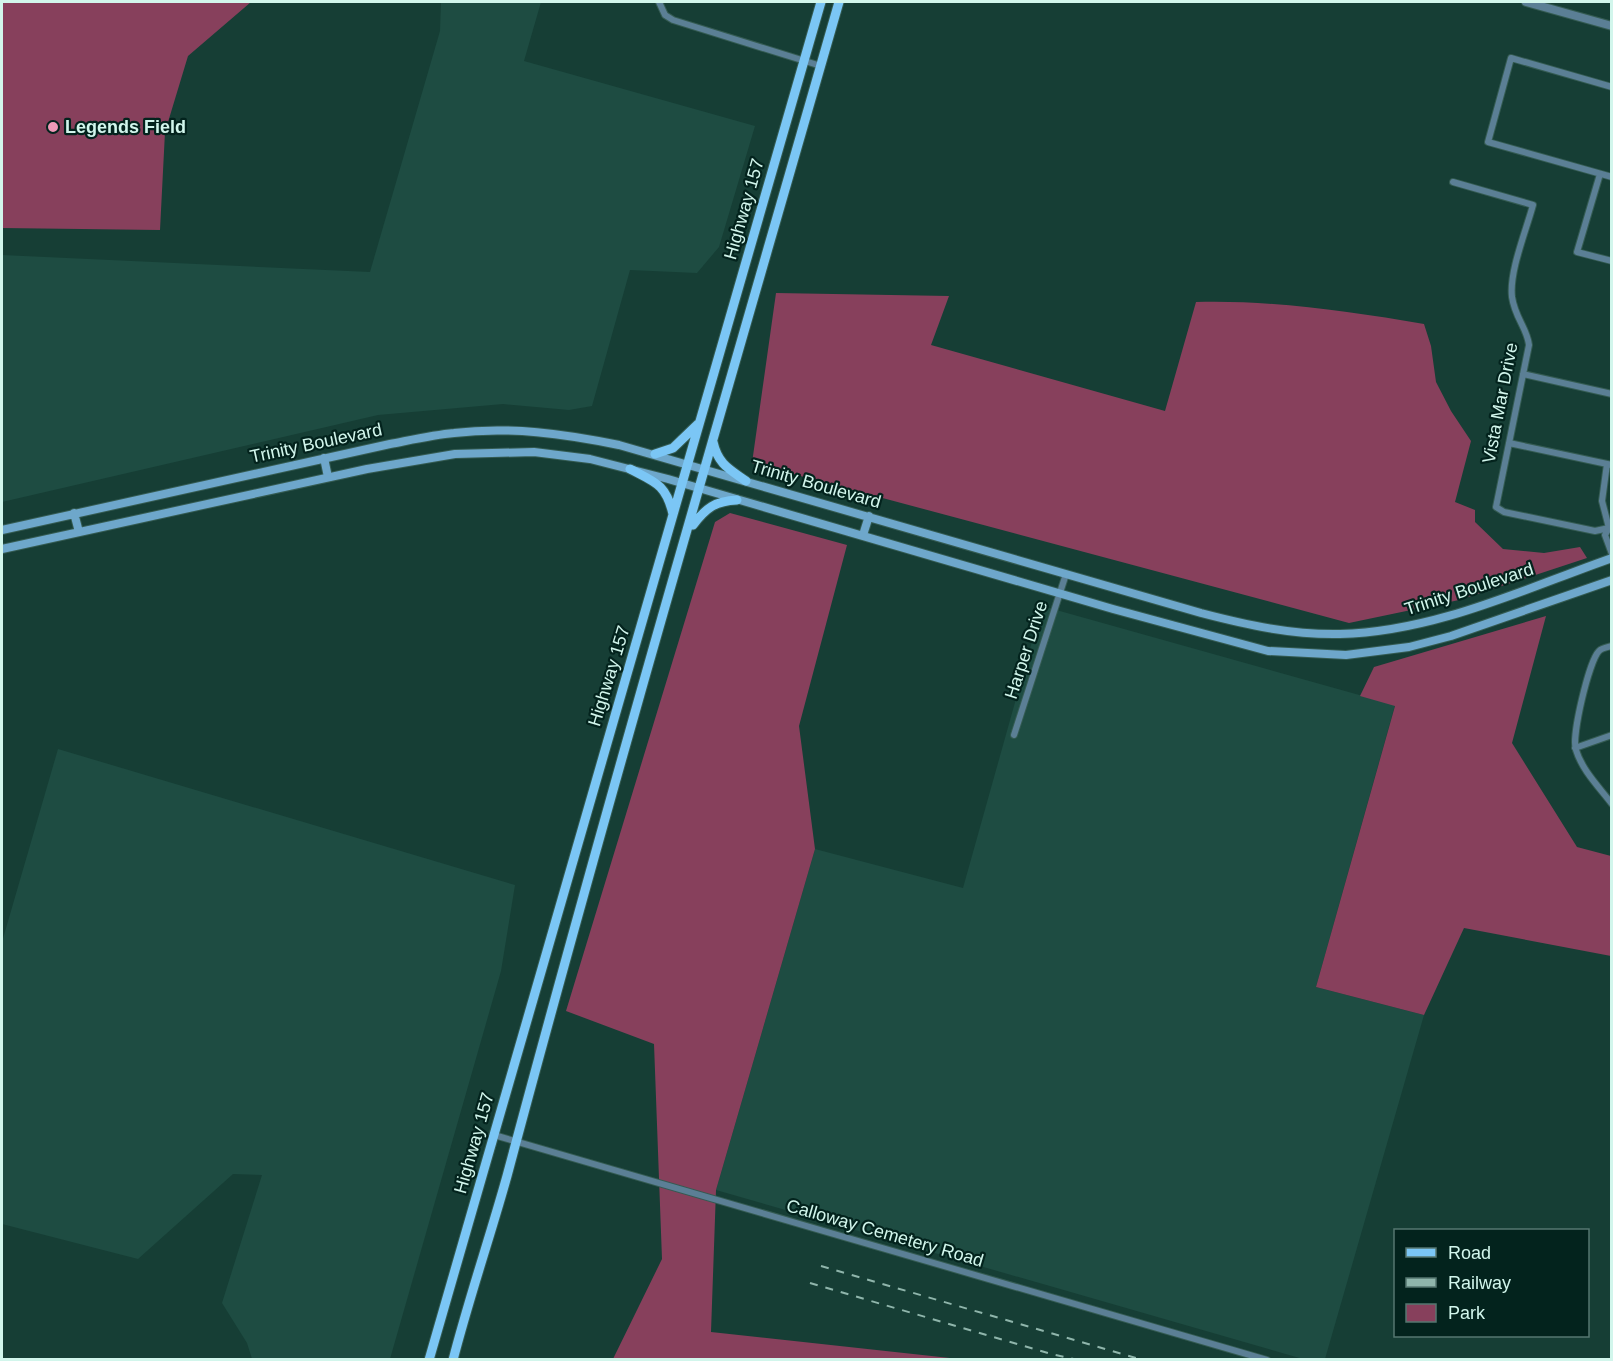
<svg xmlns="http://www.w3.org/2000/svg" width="1613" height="1361" viewBox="0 0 1613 1361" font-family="Helvetica,sans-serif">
  <rect width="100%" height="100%" fill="#163e35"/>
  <!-- built -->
  <path fill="#1e4c42" d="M441,2H541L524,61L755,126L719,247L697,273L630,270L592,406L569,410L503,404L378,415L2,502V255L370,272L440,31Z
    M1042,606L1395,705L1316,987L1424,1015L1325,1359H1303L716,1190L815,849L963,888Z
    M58,749L515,885L501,971L390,1359H252L247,1343L222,1303L262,1175L233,1174L138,1259L2,1224V942Z"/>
  <!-- green -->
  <path fill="#87405c" d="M2,2H251L188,56L165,132L160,230L2,228Z
    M776,293L949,296L931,345L1165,411L1196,302C1273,300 1348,311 1424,324L1431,346L1436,382L1451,411L1471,441L1455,502L1475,510V522L1503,549L1544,553L1580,547L1587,558L1459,600L1349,623L752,463Z
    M730,513L847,545L799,726L815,849L716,1190L711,1332L959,1359H613L662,1259L654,1044L566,1011L715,522Z
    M1546,616L1512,743L1577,847L1611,856V956L1464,928L1424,1015L1316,987L1395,706L1360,696L1374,667Z"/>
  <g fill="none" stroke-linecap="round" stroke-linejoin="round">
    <!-- minor casing -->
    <g stroke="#345b52" stroke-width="8">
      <path id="minor" d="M659,2L665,15L673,20L821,66
        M1612,87L1511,58L1488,142L1612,177
        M1600,174L1577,252L1612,261
        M1453,182L1533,205C1526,231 1509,272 1512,297C1515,318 1527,328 1529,345L1496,507L1504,512L1595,531L1609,528
        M1523,374L1612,394
        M1509,443L1612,465
        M1607,464L1602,501L1609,528L1605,535L1612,554
        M1612,646C1608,647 1602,648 1599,651C1589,661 1571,737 1576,750C1582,770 1599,787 1612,804
        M1014,735L1066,574
        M1575,748L1612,735
        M494,1135L1267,1360"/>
    </g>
    <!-- tertiary casing -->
    <g stroke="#345b52" stroke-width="10">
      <path id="tertiary" d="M1526,2L1612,26"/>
    </g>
    <!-- secondary casing -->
    <g stroke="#345b52" stroke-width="10">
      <path id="secondary" d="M324,458L328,477
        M74,513L79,532
        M2,530L390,444C411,440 433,435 454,433C509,426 565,434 619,445L1201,613C1247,625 1292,635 1340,634C1434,632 1524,589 1612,558
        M863,535L869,516
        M2,549L367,469L455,454L534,452L590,459L668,479L1113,609L1268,651L1346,655L1409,647L1451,636L1612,580"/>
    </g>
    <!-- primary casing -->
    <g stroke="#345b52" stroke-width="11">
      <path id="primary" d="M713,442C718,464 729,469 746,481
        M655,454L673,448L698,424
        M630,469C655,482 666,484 673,514
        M693,525C706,508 715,501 737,500
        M429,1360L821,2
        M453,1360C469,1298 490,1237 507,1176C612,783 727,392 839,2"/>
    </g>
    <!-- minor -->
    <use href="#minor" stroke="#5b7f95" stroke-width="6"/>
    <!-- tertiary -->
    <use href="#tertiary" stroke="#5b7f95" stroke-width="8"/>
    <!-- secondary -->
    <use href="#secondary" stroke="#6ea7cb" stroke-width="8"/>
    <!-- primary -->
    <use href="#primary" stroke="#7bc6f5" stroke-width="9"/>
    <!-- rail -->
    <path stroke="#8fb5ab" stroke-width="2" stroke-dasharray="8 8" stroke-linecap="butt" d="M821,1266L1143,1360
      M810,1283L1051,1354L1078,1360"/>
  </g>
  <!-- markers -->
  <circle fill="#ef9ab8" stroke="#03231d" stroke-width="2" cx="53" cy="127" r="6"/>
  <g text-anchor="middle" stroke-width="4.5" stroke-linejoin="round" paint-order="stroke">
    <!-- poi labels -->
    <g font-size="18" font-weight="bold" fill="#d2f6ec" stroke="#03231d" text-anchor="start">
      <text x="65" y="133">Legends Field</text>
    </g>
    <!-- street labels -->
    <g font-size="18" fill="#d2f6ec" stroke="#03231d">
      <text transform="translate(744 209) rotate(-74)" y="6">Highway 157</text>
      <text transform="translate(1500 403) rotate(-79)" y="6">Vista Mar Drive</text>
      <text transform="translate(316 443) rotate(-12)" y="6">Trinity Boulevard</text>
      <text transform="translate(816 484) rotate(16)" y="6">Trinity Boulevard</text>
      <text transform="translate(1469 589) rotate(-18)" y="6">Trinity Boulevard</text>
      <text transform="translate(1026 650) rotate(-72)" y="6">Harper Drive</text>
      <text transform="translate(609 676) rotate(-73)" y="6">Highway 157</text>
      <text transform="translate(474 1143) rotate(-74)" y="6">Highway 157</text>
      <text transform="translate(885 1233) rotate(16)" y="6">Calloway Cemetery Road</text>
    </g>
  </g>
  <!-- border -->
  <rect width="1613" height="1361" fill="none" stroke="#d2f6ec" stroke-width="6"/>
  <!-- legend -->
  <rect x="1394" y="1229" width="195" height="108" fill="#03231d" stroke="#567770" stroke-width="1.5"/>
  <rect x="1406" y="1248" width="30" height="9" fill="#7bc6f5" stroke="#567770" stroke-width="1.5"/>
  <text x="1448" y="1259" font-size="18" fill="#d2f6ec">Road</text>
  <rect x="1406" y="1278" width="30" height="9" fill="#8fb5ab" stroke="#567770" stroke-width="1.5"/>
  <text x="1448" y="1289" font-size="18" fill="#d2f6ec">Railway</text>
  <rect x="1406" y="1304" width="30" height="18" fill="#87405c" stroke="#567770" stroke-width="1.5"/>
  <text x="1448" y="1319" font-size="18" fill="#d2f6ec">Park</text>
</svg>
